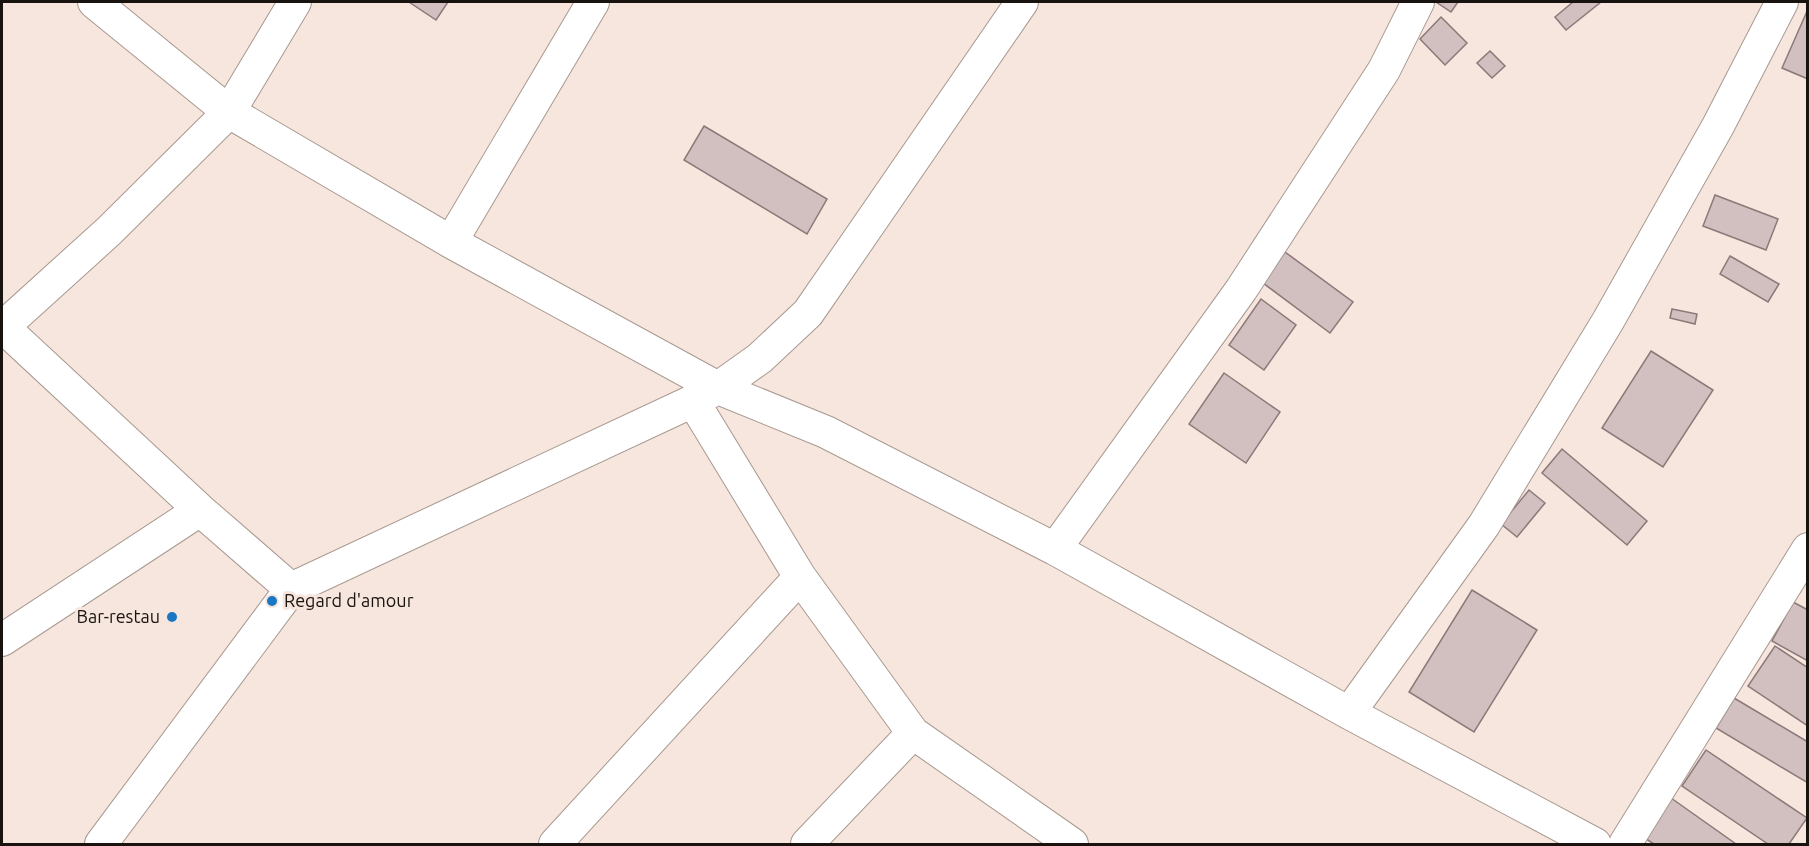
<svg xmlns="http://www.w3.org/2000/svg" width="1809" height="846" viewBox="0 0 1809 846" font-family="Ubuntu,sans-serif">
  <rect width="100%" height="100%" fill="#f7e6dd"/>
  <!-- building -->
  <path fill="#d2bfbf" stroke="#8a7978" stroke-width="1.5" d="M409,2H448L436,20Z
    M1436,2H1458L1451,12Z
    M1573,2H1601L1566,30L1555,17Z
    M1808,9V79L1782,68Z
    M1441,17L1467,43L1445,65L1420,39Z
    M1490,51L1505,66L1492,78L1477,63Z
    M704,126L827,199L807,234L684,160Z
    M1715,195L1778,219L1766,250L1703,226Z
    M1285,252L1353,302L1330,333L1263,283Z
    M1730,256L1779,284L1768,302L1720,274Z
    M1261,299L1296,325L1264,370L1229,345Z
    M1672,309L1697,314L1695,324L1670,318Z
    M1651,351L1713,390L1663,467L1602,428Z
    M1224,373L1280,412L1246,463L1189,424Z
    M1562,449L1647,521L1627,545L1542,473Z
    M1529,490L1545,503L1517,537L1501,524Z
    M1472,590L1537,630L1474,732L1409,692Z
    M1793,602L1808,610V661L1772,641Z
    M1775,646L1808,668V726L1748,686Z
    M1734,698L1808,742V783L1716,728Z
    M1706,750L1807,818L1789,844H1768L1682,786Z
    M1671,798L1736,844H1654L1643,837Z"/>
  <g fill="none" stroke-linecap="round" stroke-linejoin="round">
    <!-- minor casing -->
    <g stroke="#a89990" stroke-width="34">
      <path id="minor" d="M94,2L229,112L451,242L718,388L826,432L1055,549L1349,713L1595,844
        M451,242L593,2
        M3,327L200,510L291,589
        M2,328L109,231L229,112L295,2
        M693,401L800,577L913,733L1072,844
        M1055,549L1241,290L1384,70L1418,2
        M2,640L200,510
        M1349,713L1484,525L1608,321L1718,126L1782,2
        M101,844L291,589L693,401L718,388L760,358L808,313L1022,2
        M555,844L800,577
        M807,844L913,733
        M1625,844L1808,549"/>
    </g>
    <!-- minor -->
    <use href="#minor" stroke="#fff" stroke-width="32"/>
  </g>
  <!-- markers -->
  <g fill="#1977c4" stroke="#f7e6dd" stroke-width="2">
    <circle cx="272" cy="601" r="6"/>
    <circle cx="172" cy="617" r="6"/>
  </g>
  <g text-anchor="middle" stroke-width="6" stroke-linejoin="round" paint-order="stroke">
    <!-- poi labels -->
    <g font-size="18" fill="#191310" stroke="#f7e6dd" text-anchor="start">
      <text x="284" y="607">Regard d'amour</text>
      <text x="160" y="623" text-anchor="end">Bar-restau</text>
    </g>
  </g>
  <!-- border -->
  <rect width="1809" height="846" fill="none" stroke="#191310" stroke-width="6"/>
</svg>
